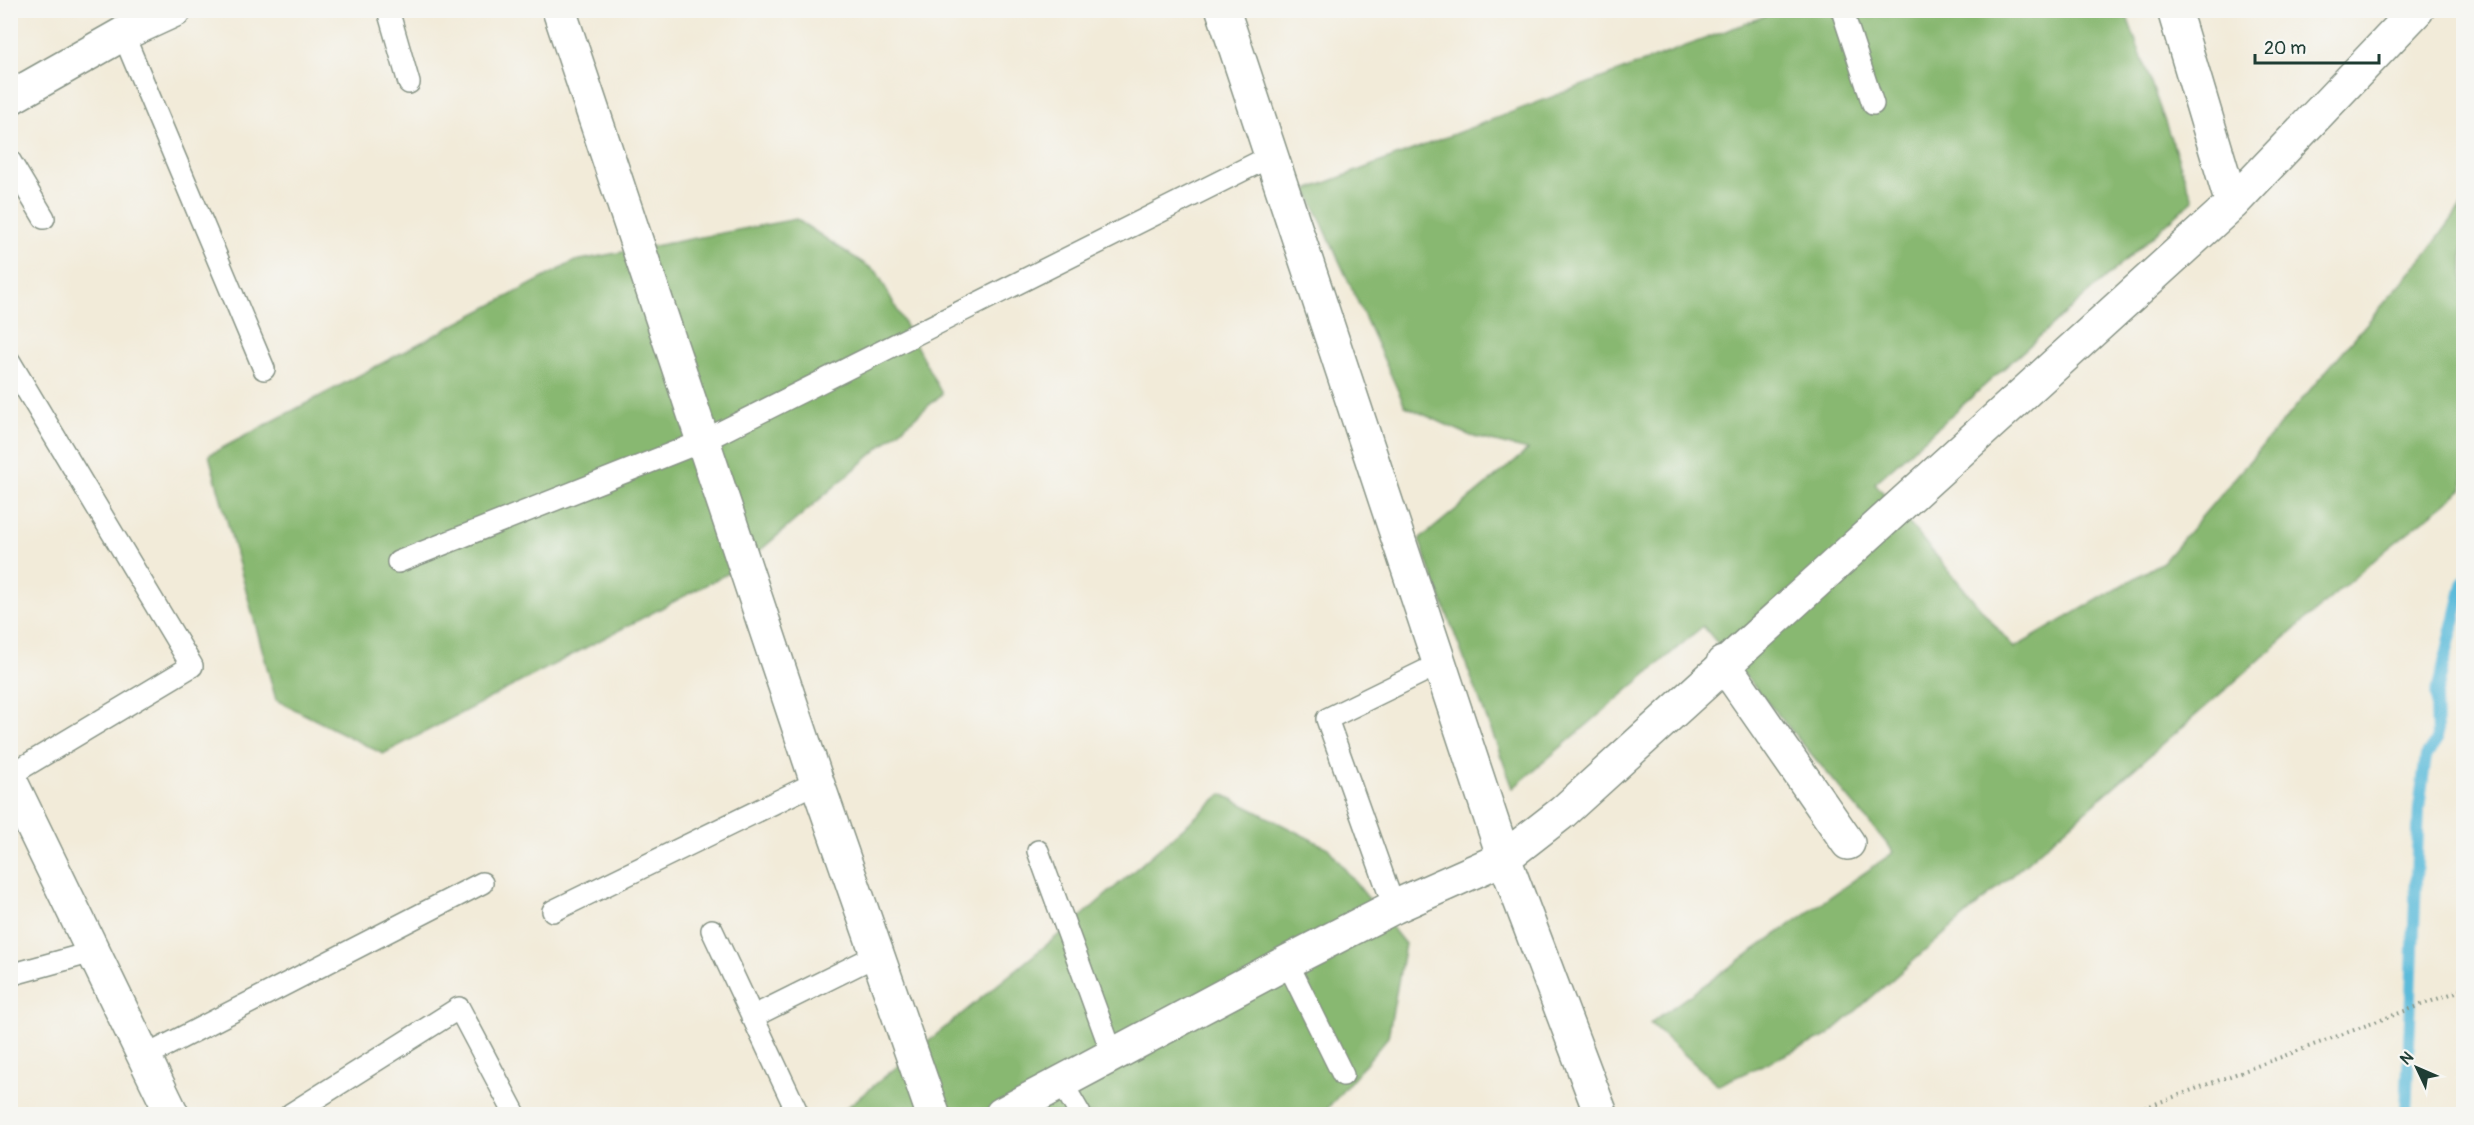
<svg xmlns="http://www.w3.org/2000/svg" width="2474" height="1125" viewBox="0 0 2474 1125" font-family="Pangolin,sans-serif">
  <rect width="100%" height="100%" fill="#f6f6f2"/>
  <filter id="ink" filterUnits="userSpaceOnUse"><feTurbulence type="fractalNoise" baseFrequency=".0167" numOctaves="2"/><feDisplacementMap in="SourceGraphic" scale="12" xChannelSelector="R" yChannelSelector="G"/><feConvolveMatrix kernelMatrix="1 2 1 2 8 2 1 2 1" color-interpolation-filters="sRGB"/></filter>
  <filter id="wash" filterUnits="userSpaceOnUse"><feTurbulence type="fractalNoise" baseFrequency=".008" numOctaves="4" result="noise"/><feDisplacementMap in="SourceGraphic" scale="24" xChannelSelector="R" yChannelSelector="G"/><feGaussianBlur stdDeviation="1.35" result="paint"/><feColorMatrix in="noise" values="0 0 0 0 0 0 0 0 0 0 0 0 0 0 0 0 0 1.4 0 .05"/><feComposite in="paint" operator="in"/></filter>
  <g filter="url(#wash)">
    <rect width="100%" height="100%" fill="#f2ebd9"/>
    <!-- forest -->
    <path fill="#88b871" stroke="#547a52" stroke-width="1.5" d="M1778,11H2125L2193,200L1875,483L2014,648L2163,562L2427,253L2463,204V489L2387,549L1827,1036L1718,1085L1650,1023L1894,852L1703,626L1513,788L1419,540L1528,450L1471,436L1405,406L1307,190Z
      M796,219L877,272L942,394L742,566L383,754L276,700L209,455L575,261Z
      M1222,794L1328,848L1405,944L1388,1037L1323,1114H839L1083,915Z"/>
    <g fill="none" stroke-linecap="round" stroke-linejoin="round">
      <!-- stream -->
      <path stroke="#5bbbda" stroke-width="12" d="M2406,1114L2419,808L2426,756L2437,740L2436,696L2464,581"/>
    </g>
  </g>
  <g filter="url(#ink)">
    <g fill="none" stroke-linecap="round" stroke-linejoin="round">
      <!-- service casing -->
      <g stroke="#889486" stroke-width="24">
        <path id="service" d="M388,10L409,83
          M1842,10L1873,104
          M123,34L264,369
          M10,161L44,218
          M10,362L192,666L10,775
          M398,562L703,441L1271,156
          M1038,851L1113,1056
          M1394,907L1327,719L1439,664
          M553,911L817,782
          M712,930L798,1114
          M1287,962L1343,1075
          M10,975L93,952
          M752,1017L877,955
          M144,1057L482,883
          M1062,1083L1080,1114
          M291,1114L459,1008L515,1114"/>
      </g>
      <!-- minor casing -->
      <g stroke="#889486" stroke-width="36">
        <path id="minor" d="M559,10L817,782L933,1114
          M1223,10L1504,858L1601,1114
          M2174,10L2232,204
          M10,98L123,34L175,10
          M1723,663L1848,843
          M10,780L172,1114
          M1002,1114L1287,962L1394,907L1504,858L1563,812L2232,204L2417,10"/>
      </g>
      <!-- path -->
      <path stroke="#889486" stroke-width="4" stroke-dasharray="1.5 4.5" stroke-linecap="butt" d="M2128,1114L2464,989"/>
      <!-- service -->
      <use href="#service" stroke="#fff" stroke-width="21"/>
      <!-- minor -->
      <use href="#minor" stroke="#fff" stroke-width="33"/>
    </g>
  </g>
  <!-- margin -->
  <rect width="2474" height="1125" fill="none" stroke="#f6f6f2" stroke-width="36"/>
  <!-- north arrow -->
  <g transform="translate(2417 1068) rotate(314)" stroke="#f6f6f2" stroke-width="4.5" paint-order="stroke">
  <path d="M0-4.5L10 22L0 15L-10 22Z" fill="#1f3d34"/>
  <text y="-9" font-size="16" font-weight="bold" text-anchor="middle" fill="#1f3d34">N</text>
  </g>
  <!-- scale -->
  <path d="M2255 54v9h124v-9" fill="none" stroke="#1f3d34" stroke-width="3"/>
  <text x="2264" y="54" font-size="18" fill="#1f3d34" stroke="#f6f6f2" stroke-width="4.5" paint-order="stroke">20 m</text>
</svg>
